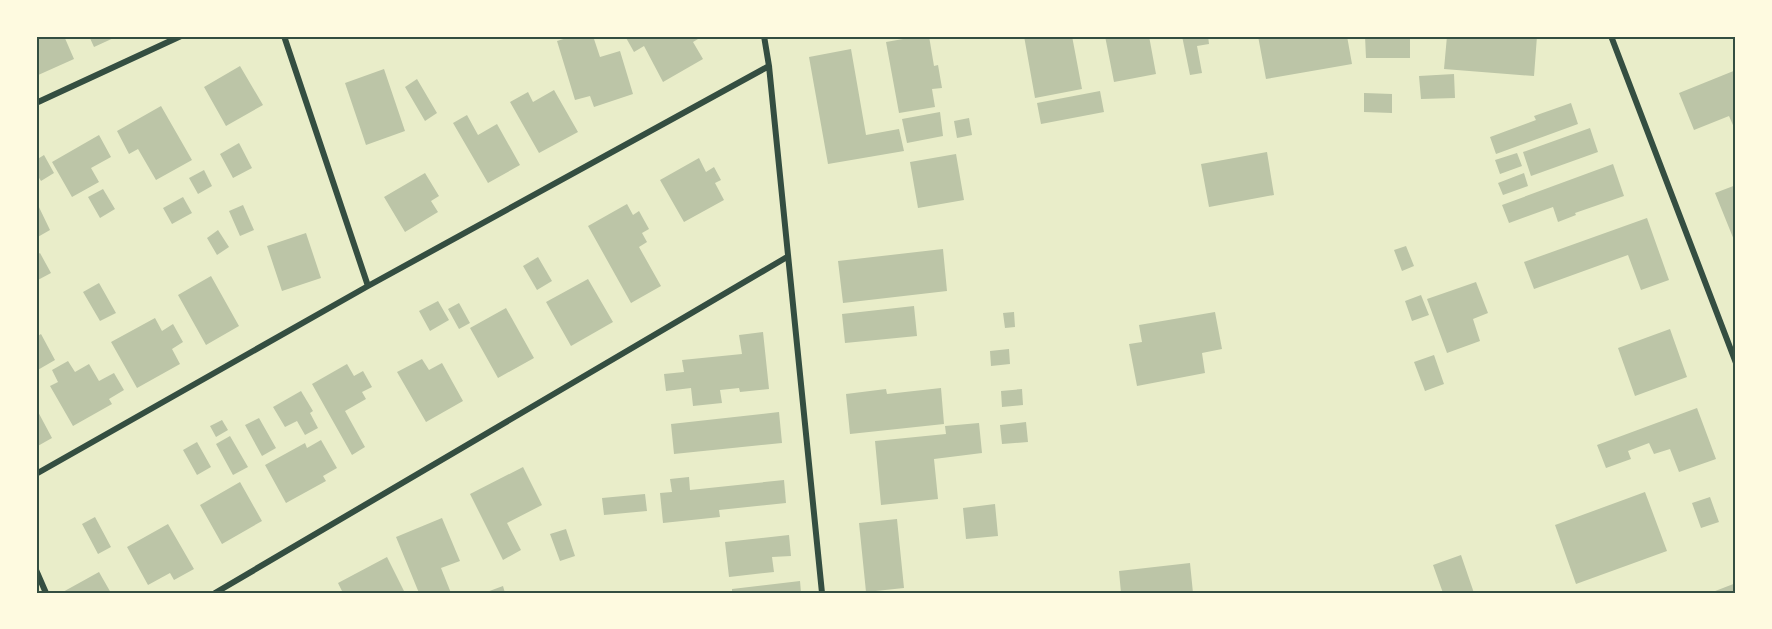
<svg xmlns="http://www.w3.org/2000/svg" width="1772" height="629" viewBox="0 0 1772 629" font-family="'Roboto Condensed',sans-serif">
  <rect width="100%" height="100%" fill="#e9edc9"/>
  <!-- building -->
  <path fill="#bcc5a7" d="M36,36H64L74,59L36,76Z
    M89,36H118L94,47Z
    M573,36H593L600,57L620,51L633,94L594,107L590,96L575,100L557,41Z
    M625,36H703L693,42L703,59L663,82L644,46L634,52Z
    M920,36H929L934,66L938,65L942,88L932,89L935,107L899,113L886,42Z
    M1024,36H1072L1082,89L1035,98Z
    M1105,36H1149L1156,74L1114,82Z
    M1182,36H1208L1209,44L1197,46L1202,73L1190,75Z
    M1258,36H1347L1352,64L1266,79Z
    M1365,36H1410V58H1366Z
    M1447,36H1537L1534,76L1444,69Z
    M851,49L866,135L899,129L904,151L828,164L809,57Z
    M240,66L263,105L226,126L204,87Z
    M384,69L405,131L366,145L345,83Z
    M1736,70V132L1729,116L1694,130L1679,93Z
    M1454,74L1455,98L1421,99L1419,76Z
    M417,79L437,113L425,121L405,87Z
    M554,90L578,132L539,153L510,102L528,92L533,102Z
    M1100,91L1104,112L1041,124L1037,103Z
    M1364,93L1392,94V113L1364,112Z
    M1571,103L1578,124L1496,154L1490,137L1536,120L1534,116Z
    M161,106L192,160L156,180L138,149L129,154L117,131Z
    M940,112L943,136L907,143L902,119Z
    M467,115L478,135L497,124L520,165L488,183L453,123Z
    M969,118L972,135L957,138L954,121Z
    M1590,128L1598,152L1531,176L1523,152Z
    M99,135L111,157L91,168L99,182L72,197L52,162Z
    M239,143L252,168L233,178L220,154Z
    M1267,152L1274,195L1209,207L1201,164Z
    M1517,153L1522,166L1500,174L1495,160Z
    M956,154L964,200L918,208L910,162Z
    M44,155L54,173L41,181L36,173V160Z
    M699,158L706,172L714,167L721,180L715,183L724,200L684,222L660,180Z
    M1613,164L1624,196L1575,213L1576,215L1558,222L1553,207L1509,223L1502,205Z
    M204,170L212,186L198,194L189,178Z
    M425,173L439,196L431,201L438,212L405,232L384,197Z
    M1524,173L1528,186L1503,195L1498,183Z
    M1736,185V245L1715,193Z
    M103,189L115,209L100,218L88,197Z
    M183,197L192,213L172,224L163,208Z
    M36,201L50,230L36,238Z
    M627,204L633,215L639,211L649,229L642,233L647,242L639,247L661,286L631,303L588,226Z
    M243,205L254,230L240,236L229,211Z
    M1647,218L1669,280L1641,290L1628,255L1534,289L1524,262Z
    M218,230L229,247L217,255L207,238Z
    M306,233L321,278L282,291L267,246Z
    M1406,246L1414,266L1402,271L1394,250Z
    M943,249L947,291L843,303L838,261Z
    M40,253L51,273L36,281V255Z
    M538,257L552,281L537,290L523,266Z
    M211,276L239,326L206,345L178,295Z
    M588,279L613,322L571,346L546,302Z
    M1476,282L1488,313L1473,319L1480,341L1447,353L1427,299Z
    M99,283L116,313L100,321L83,292Z
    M1421,295L1429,315L1412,321L1405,301Z
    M438,301L449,320L430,331L419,311Z
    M459,303L470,323L459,329L448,309Z
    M914,306L917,336L845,343L842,314Z
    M506,308L534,358L498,378L470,328Z
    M1014,312L1015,327L1005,328L1003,313Z
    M1215,312L1222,349L1202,353L1205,373L1137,386L1129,344L1142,342L1139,325Z
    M155,318L162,331L173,324L183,342L172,349L180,364L137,388L111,342Z
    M1670,329L1687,377L1635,396L1618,348Z
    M763,332L769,389L740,392L739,388L720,390L722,403L693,406L691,388L666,391L664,374L684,372L682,360L742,354L739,335Z
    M41,334L55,360L36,371V337Z
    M1009,349L1010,364L991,366L990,351Z
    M1434,355L1444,384L1425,391L1414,362Z
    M422,359L429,370L442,363L463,401L426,422L397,372Z
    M68,361L75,372L89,364L99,381L114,373L124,390L109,399L112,404L73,426L50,386L58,382L52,370Z
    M347,364L354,376L363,371L372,387L362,392L366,399L345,411L365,447L352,455L312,384Z
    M941,388L944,424L850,434L846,394L886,389L887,394Z
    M1022,389L1023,405L1002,407L1001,391Z
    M301,391L313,411L310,413L318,428L305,435L297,421L285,427L273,407Z
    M36,408L52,438L36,447Z
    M1697,408L1716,459L1679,472L1670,449L1654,454L1649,443L1628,451L1631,459L1606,468L1597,445Z
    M779,412L782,443L674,454L671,424Z
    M259,418L276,448L262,456L245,425Z
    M222,420L228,430L216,437L210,426Z
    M1026,422L1028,442L1002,444L1000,425Z
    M979,423L982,453L934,459L938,499L881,505L875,441L946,434L945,426Z
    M230,436L248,467L233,475L216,444Z
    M321,440L337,468L323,476L326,481L286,503L265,465L305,443L307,448Z
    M197,442L211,467L197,475L183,450Z
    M523,467L542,505L507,523L521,550L503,560L470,494Z
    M689,477L690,490L784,480L786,503L719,510L720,517L663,523L660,493L672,492L670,479Z
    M240,482L262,521L222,544L200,505Z
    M1645,492L1667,551L1576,584L1555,525Z
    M645,494L647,511L604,515L602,498Z
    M1710,497L1719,522L1701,528L1692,503Z
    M995,504L998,536L966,539L963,508Z
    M95,517L111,547L98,554L82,524Z
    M442,518L460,561L441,568L451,593H419L396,537Z
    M897,519L904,588L866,592L859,523Z
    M168,524L194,569L174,580L170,573L148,585L127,547Z
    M566,529L575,556L560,561L550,534Z
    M789,535L791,556L772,557L774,572L729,577L725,542Z
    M1461,555L1474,593H1443L1433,565Z
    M387,557L405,593H343L338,583Z
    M1190,563L1193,593H1121L1119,571Z
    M99,572L111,593H61Z
    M800,581L801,593H732V589Z
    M1736,583V593H1710Z
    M503,586L505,593H484Z"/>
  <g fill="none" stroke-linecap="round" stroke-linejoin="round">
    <!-- minor -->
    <path stroke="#344e41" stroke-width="6" d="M284,36L368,286
      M764,36L769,66L822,593
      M1611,36L1736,363
      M36,103L181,36
      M36,474L368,286L769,66
      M36,570L46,593
      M215,593L787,257"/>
  </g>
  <!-- border -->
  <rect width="1772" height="629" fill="none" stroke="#fefae0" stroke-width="75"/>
  <rect x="38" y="38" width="1696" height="554" fill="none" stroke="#344e41" stroke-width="2"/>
</svg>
